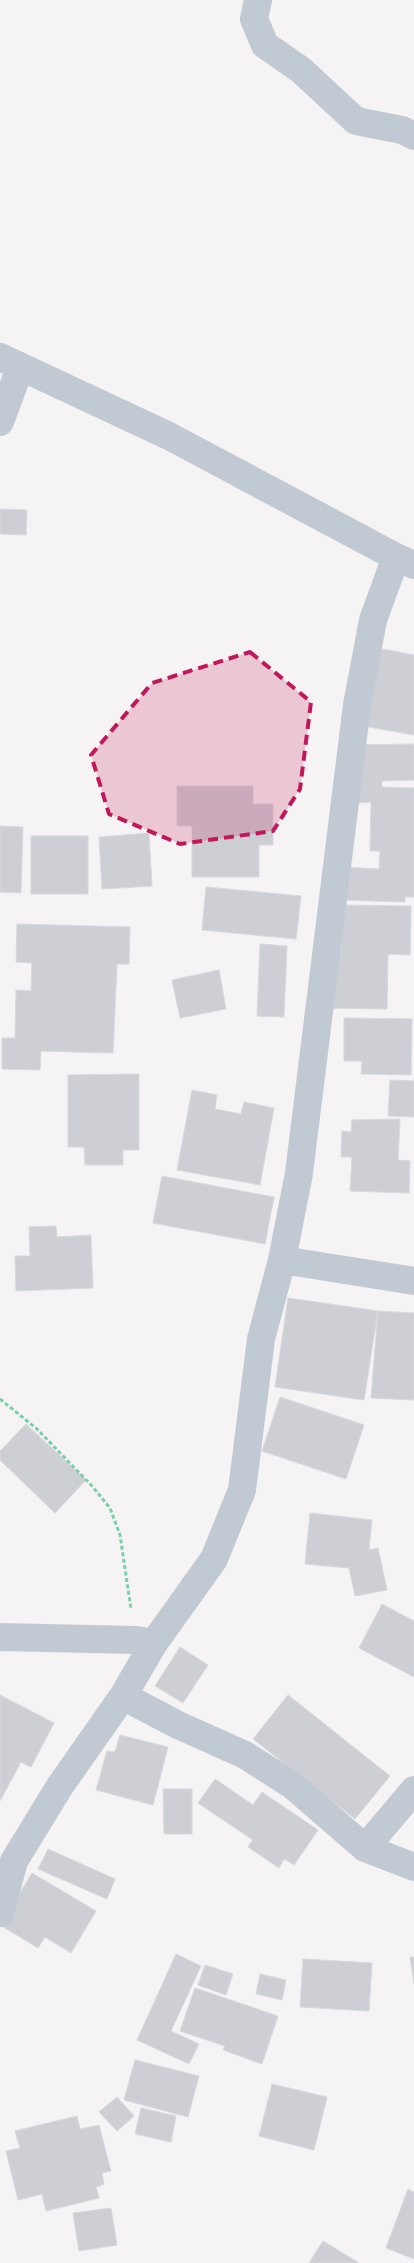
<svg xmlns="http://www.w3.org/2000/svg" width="414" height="2263" viewBox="0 0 414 2263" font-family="'DejaVu Sans',sans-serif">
  <rect width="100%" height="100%" fill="#f5f3f3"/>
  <!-- building -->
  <path fill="#cdcfd5" stroke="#d7d9de" d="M0,509L27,510L26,535L0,534Z
    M377,648L414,655V735L363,726Z
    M414,744V780L382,781V787L414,788V897H405V902L341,900L342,867L379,869L380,851H370L371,802L356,803L355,745Z
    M177,786H253V804H273V845H259V877H192V826H177Z
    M0,826L23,827L21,893L0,892Z
    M149,833L152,886L102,889L99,837Z
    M31,836H88V894H31Z
    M206,887L301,896L296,939L202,930Z
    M342,905L411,906L410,955L388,954L387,1009L325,1008L326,952H341Z
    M17,924L130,927L129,964H117L113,1053L41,1051L40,1070L2,1069V1038H15L16,990L31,991L32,963L16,962Z
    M260,944L287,946L284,1017L257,1016Z
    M219,970L226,1009L180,1018L172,980Z
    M344,1018L412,1019L411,1075L361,1074L362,1061H344Z
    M139,1074V1150H123V1165H85L84,1147H68V1075Z
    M390,1080L414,1081V1117L388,1116Z
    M192,1090L217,1095L215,1109L241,1114L244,1102L274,1108L260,1185L177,1170Z
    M400,1119L398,1160L410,1161L409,1193L350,1191L352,1157H341L342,1131L351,1132L352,1120Z
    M162,1176L274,1197L265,1244L153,1223Z
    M56,1226L57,1237L91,1235L93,1288L16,1291L15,1256H30L29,1227Z
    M288,1298L378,1311L364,1400L275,1387Z
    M378,1311L414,1313V1400L371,1398Z
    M280,1397L364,1425L346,1479L262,1451Z
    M26,1424L86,1480L55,1513L0,1460V1451Z
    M310,1513L372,1520L369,1550L378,1548L387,1590L355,1596L349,1568L305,1564Z
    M382,1604L414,1621V1677L359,1648Z
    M180,1647L208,1665L183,1703L155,1686Z
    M0,1695L54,1723L31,1767L21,1762L0,1801Z
    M288,1695L390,1776L355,1819L253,1739Z
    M120,1735L168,1747L153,1805L96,1790L107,1751L115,1752Z
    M215,1779L253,1805L262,1792L318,1830L294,1865L284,1859L279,1868L248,1847L253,1840L198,1803Z
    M163,1789H192V1834H164Z
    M48,1849L115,1879L107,1899L38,1869Z
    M32,1873L96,1911L71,1953L45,1937L38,1948L0,1925Z
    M176,1954L201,1966L171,2031L199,2044L189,2064L137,2040Z
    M410,1957H414V1984Z
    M303,1959L372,1963L369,2011L300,2007Z
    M205,1965L233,1974L226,1995L198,1985Z
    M260,1974L286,1980L282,2000L256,1994Z
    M195,1988L278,2016L262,2064L223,2050L225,2046L180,2031Z
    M135,2060L199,2076L188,2117L124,2100Z
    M272,2084L327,2097L314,2150L259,2136Z
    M117,2097L134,2116L117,2131L99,2112Z
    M141,2108L176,2116L171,2142L135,2134Z
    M77,2116L80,2129L99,2125L111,2171L102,2173L104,2184L96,2187L99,2198L46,2211L42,2194L18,2200L6,2151L20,2148L15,2131Z
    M408,2189L414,2192V2259L386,2248Z
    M111,2208L117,2245L79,2251L73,2213Z
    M323,2241L359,2263H309Z"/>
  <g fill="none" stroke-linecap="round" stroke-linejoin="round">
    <!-- path -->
    <path stroke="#7ad0a6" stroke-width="3" stroke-dasharray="4 2.5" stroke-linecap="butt" d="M0,1399L37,1429L92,1486L110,1508L120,1535L131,1609"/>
    <!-- minor -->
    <path stroke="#c1cad2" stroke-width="28" d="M258,0L254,19L265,45L301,70L356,121L402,130L414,136
      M0,357L169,436L396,557L414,565
      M0,422L20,368
      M282,1260L414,1281
      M0,1637L136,1640L154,1643
      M123,1696L178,1725L245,1755L292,1785L365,1848L414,1867
      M365,1848L414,1790
      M0,1913L14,1861L60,1786L123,1696L154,1643L214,1559L242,1490L261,1339L282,1260L299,1173L357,705L373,620L396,557"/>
  </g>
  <!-- marked area -->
  <path fill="#c2185b" fill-opacity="0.2" stroke="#c2185b" stroke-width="4" stroke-dasharray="10 6" stroke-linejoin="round" d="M250,652L311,702L300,789L273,831L180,844L109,814L91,755L152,683Z"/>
</svg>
